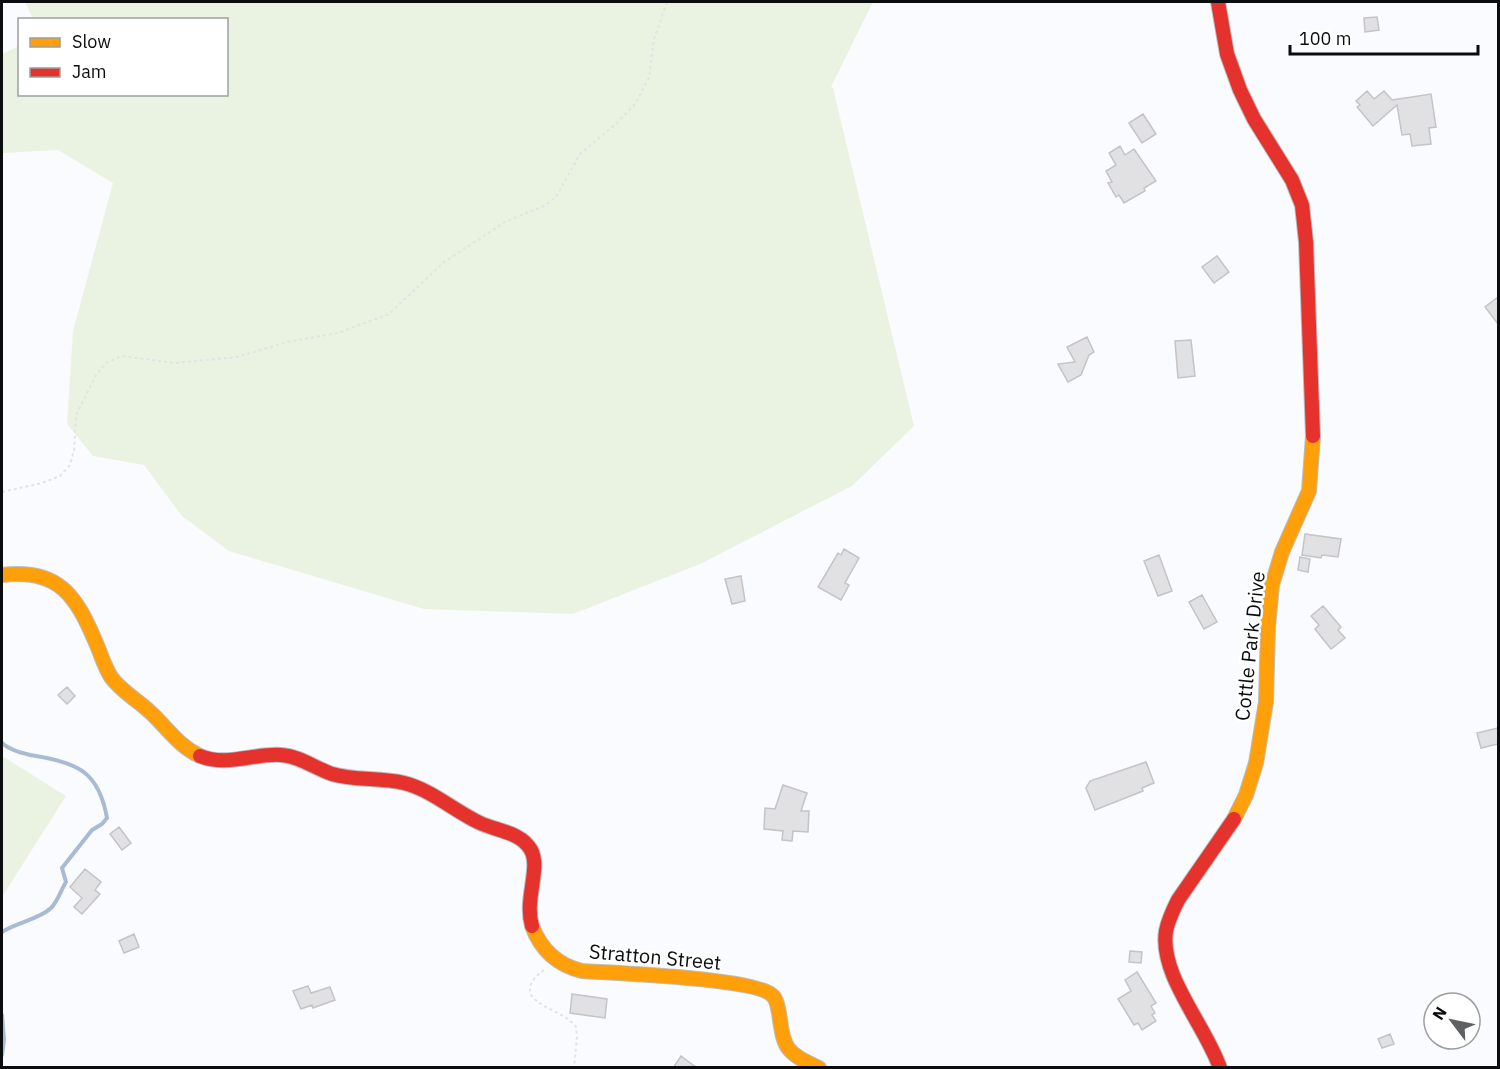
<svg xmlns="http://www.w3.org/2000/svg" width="1500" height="1069" viewBox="0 0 1500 1069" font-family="'IBM Plex Sans',sans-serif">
  <rect width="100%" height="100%" fill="#f9fbfe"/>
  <!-- green -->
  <path fill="#eaf3e1" d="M25,2H873L831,87L833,88L914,426L852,486L700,564L573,614L424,609L229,551L182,516L144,465L93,456L67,424L73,331L113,183L58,150L2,153V54L19,46L20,94H226V20L33,19Z
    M2,756L66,796L2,897Z"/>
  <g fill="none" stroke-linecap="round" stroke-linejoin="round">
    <!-- stream -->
    <path stroke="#a8bbd3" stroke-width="4" d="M2,743C11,751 24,754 36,756C79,763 99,773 107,818L102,824L92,830L62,868L66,882C61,890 58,901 51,908C40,919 15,923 2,932
      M2,1015L4,1040L2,1055"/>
  </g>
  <!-- building -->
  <path fill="#e1e0e2" stroke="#c4c3c5" stroke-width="1.5" d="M1377,17L1379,30L1365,32L1364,18Z
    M1367,91L1374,99L1384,91L1392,100L1431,94L1436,127L1429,128L1431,144L1412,146L1410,134L1402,135L1397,105L1373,126L1357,107L1360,105L1356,101Z
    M1143,114L1156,134L1142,143L1129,123Z
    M1120,146L1125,155L1134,149L1156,181L1144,188L1145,191L1124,203L1119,195L1116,197L1108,183L1112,182L1106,171L1116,165L1109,153Z
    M1217,256L1229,272L1214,283L1202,267Z
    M1498,297V324L1485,307Z
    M1087,337L1094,352L1089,355L1081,375L1068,382L1058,364L1075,362L1067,347Z
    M1191,340L1195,376L1178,378L1175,341Z
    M1305,534L1341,539L1338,557L1322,555L1321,558L1302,555Z
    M844,549L859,558L845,583L849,585L841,600L818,587L838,553L841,555Z
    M1159,555L1172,591L1158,596L1144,561Z
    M1300,557L1310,559L1308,572L1298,570Z
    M741,576L745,601L732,604L725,579Z
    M1202,595L1217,622L1204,629L1189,602Z
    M1323,606L1341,627L1338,630L1345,638L1331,649L1315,629L1319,625L1311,616Z
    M67,687L75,696L67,704L58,695Z
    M1498,728V744L1481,748L1477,733Z
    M1146,762L1154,783L1142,788L1143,791L1095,810L1086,788L1090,781Z
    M783,785L807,793L801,811H809L808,832L793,831L792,841L782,840L783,831L764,829L765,808L775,809Z
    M119,827L131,843L122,850L110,834Z
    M85,869L101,882L95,890L100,894L82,914L74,907L82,898L70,887Z
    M134,934L139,947L124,953L119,941Z
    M1130,951L1142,952L1141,963L1129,962Z
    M1137,972L1156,1003L1151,1006L1155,1013L1152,1015L1156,1021L1142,1030L1138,1023L1134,1025L1118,999L1131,991L1125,980Z
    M308,986L311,993L330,987L335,1000L313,1008L312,1005L301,1009L293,991Z
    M572,994L607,999L605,1018L570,1013Z
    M1390,1034L1394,1044L1382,1048L1378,1039Z
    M681,1056L697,1068H673Z"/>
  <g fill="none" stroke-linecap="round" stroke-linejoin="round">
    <!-- slow casing -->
    <g stroke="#bcbdc0" stroke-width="16">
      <path id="slow" d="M2,575C58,568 76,595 96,643C101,654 104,666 111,677C121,691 136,699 149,711C166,726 178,746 200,756
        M1234,819L1246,795L1256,763L1266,702L1268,627L1272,585L1282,552L1309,491L1313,436
        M532,926C541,950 557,965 582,971C612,973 758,978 773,996C777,1000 778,1008 779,1013C784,1049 785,1052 819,1068"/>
    </g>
    <!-- jam casing -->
    <g stroke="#bcbdc0" stroke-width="16">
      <path id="jam" d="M1218,2L1227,54L1240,90L1254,119L1292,180L1302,205L1306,242L1313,436
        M200,756C226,767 254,753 281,755C299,756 315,768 332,774C355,781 380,777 404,783C432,790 454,811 480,823C497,831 521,832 531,850C541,868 524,900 532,926
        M1220,1068C1206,1026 1159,975 1166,931C1168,920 1173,910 1178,900L1234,819"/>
    </g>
    <!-- path -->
    <path stroke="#e3e3e4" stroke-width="2" stroke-dasharray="3 3" stroke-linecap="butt" d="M2,492L42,483L60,476L70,465L74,450L76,415L96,375L106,363L122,356L175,363L237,357L287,342L338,333L389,314L443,263L505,222L544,206L556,197L580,154L617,123L635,104L649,78L654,39L667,2
      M544,970C535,977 527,983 531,995C542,1010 564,1011 576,1027L577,1037L574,1068"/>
    <!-- slow -->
    <use href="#slow" stroke="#ff9f0a" stroke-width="14"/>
    <!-- jam -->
    <use href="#jam" stroke="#e5322d" stroke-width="14"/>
  </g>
  <g text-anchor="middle" stroke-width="5" stroke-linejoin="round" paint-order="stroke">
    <!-- street labels -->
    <g font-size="20" fill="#0b0c0e" stroke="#fff">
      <text transform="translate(1250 646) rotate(-84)" y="7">Cottle Park Drive</text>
      <text transform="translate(655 957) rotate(5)" y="7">Stratton Street</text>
    </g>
  </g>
  <!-- border -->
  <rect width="1500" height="1069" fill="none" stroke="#0b0c0e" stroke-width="6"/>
  <!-- legend -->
  <rect x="18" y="18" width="210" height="78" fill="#ffffff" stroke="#9d9e9f" stroke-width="1.5"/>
  <rect x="30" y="38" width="30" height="9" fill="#ff9f0a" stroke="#9d9e9f" stroke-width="1.5"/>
  <text x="72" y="48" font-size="18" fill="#0b0c0e">Slow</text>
  <rect x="30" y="68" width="30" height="9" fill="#e5322d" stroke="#9d9e9f" stroke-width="1.5"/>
  <text x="72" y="78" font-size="18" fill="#0b0c0e">Jam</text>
  <!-- north arrow -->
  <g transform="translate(1452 1021) rotate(302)"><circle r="28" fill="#ffffff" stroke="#9d9e9f" stroke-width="1.5"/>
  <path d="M0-4.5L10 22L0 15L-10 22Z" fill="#5e6062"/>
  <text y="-9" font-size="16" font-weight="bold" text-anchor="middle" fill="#0b0c0e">N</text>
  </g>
  <!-- scale -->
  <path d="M1290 45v9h188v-9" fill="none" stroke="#0b0c0e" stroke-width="3"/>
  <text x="1299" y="45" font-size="18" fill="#0b0c0e" stroke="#ffffff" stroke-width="4.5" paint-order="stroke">100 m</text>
</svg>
